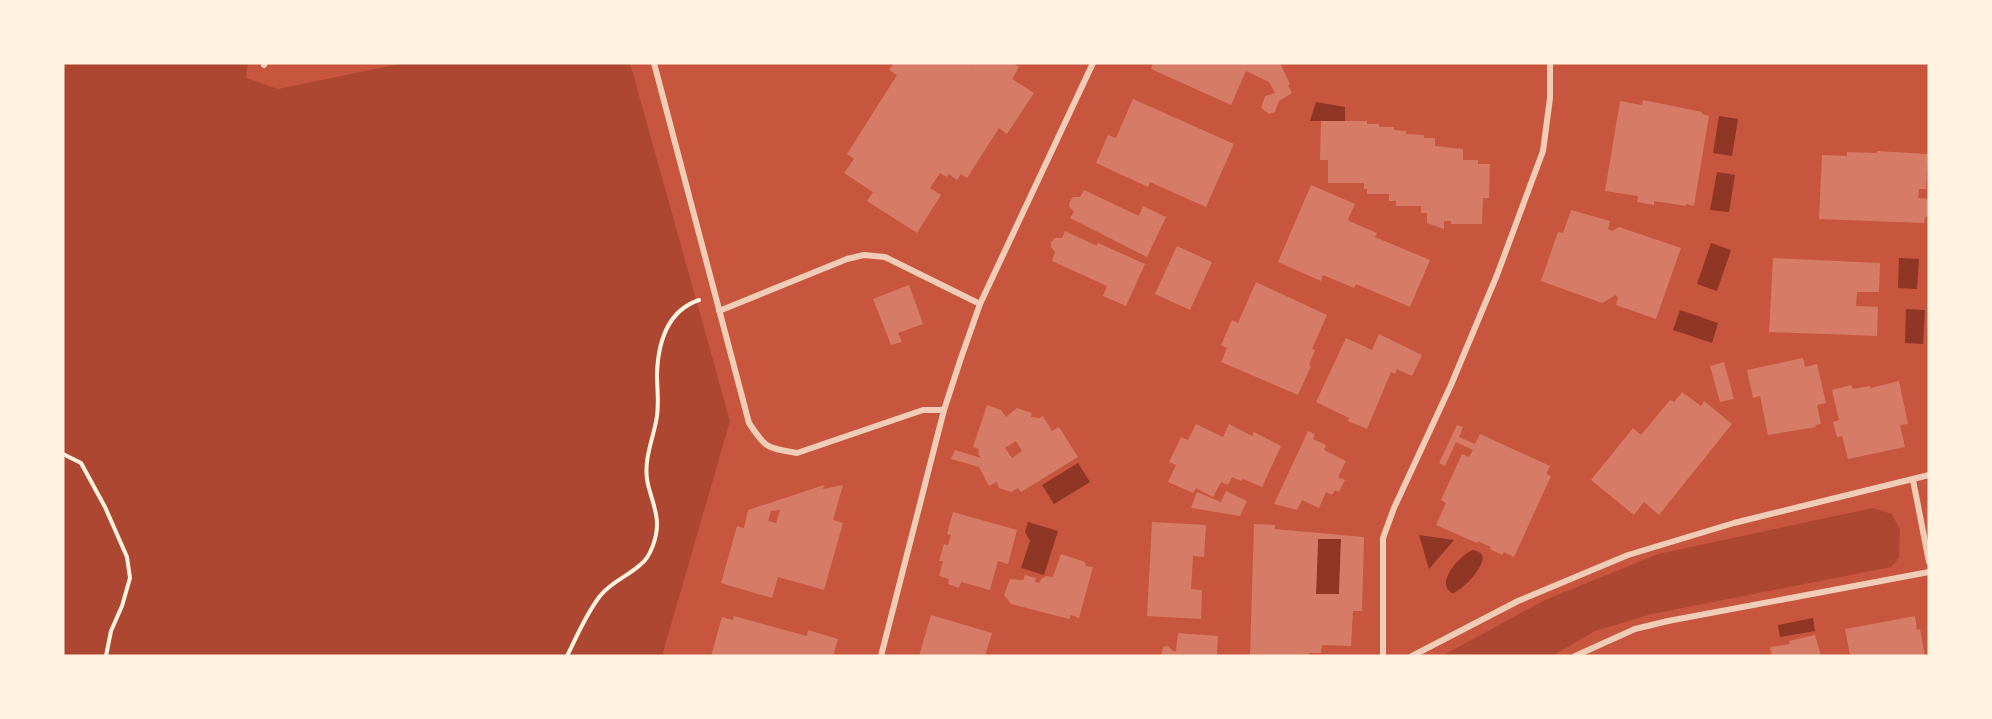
<svg xmlns="http://www.w3.org/2000/svg" width="1992" height="719" viewBox="0 0 1992 719" font-family="'Noto Sans',sans-serif">
  <rect width="100%" height="100%" fill="#c8553d"/>
  <!-- green -->
  <path fill="#ae4732" d="M63,63H248L246,78L278,89L404,63H630L730,421L662,656H63Z
    M1873,508L1892,514L1900,530L1899,558L1891,567L1652,614L1595,631L1552,656H1442L1545,600L1658,554Z"/>
  <!-- water -->
  <path fill="#8f3625" d="M1316,102L1345,107V121H1310Z
    M1719,116L1738,119L1732,156L1713,153Z
    M1717,172L1735,175L1729,212L1710,210Z
    M1711,243L1731,250L1717,291L1697,284Z
    M1899,258L1919,259L1917,289L1898,288Z
    M1906,309L1925,310L1923,344L1905,343Z
    M1680,310L1718,323L1712,343L1673,330Z
    M1078,463L1090,482L1054,504L1042,485Z
    M1028,522L1058,531L1044,575L1021,568L1030,541L1025,532Z
    M1419,535L1454,540L1429,569Z
    M1318,539H1341L1339,594H1316Z
    M1473,550C1477,551 1480,552 1482,555C1487,565 1461,592 1452,593C1434,583 1461,554 1473,550Z
    M1813,618L1815,631L1780,637L1778,625Z"/>
  <!-- building -->
  <path fill="#d67c66" fill-rule="evenodd" d="M894,63H969L972,65L974,63H1013L1019,67L1012,79L1034,93L1007,134L999,128L967,178L961,174L957,180L949,174L947,177L940,173L930,188L941,195L917,233L867,201L873,192L844,173L854,159L847,154L897,75L889,70Z
    M1153,63H1280L1290,84L1288,85L1292,93L1279,101L1275,112L1269,114L1261,108L1265,96L1275,93L1269,82L1246,71L1231,105L1151,69Z
    M1133,99L1234,144L1206,207L1150,182L1148,187L1096,163L1108,135L1116,138Z
    M1643,100L1702,112V114L1709,116L1694,206L1686,204V206L1654,201V205L1637,202L1638,196L1605,191L1620,101L1642,105Z
    M1321,121H1367V124H1379V127H1394V130L1406,131V134L1424,135V138H1435V146L1463,149V160H1478V164H1490L1489,198H1483L1482,224H1451V221H1444V229L1427,223V213H1421V206H1396V201H1389V194H1367V189H1364V183H1328V160H1320Z
    M1877,151L1928,154L1926,189H1919L1918,198L1929,199V217H1925L1924,223L1819,219L1822,155L1847,156V152L1877,153Z
    M1311,185L1355,204L1348,219L1349,221L1377,233L1375,237L1430,260L1410,307L1356,284L1354,288L1323,275L1321,281L1278,262Z
    M1084,190L1139,216L1143,206L1166,217L1147,257L1070,218L1074,212L1069,206L1070,201L1073,197H1080Z
    M1571,210L1610,221L1608,229L1612,231L1619,227L1681,248L1656,319L1616,305L1618,298L1616,295L1602,303L1541,281L1558,232L1563,233Z
    M1065,231L1097,246L1098,243L1145,264L1126,306L1103,296L1107,286L1052,261L1055,252L1051,247V242L1055,238H1062Z
    M1177,246L1212,262L1190,310L1155,294Z
    M1773,258L1880,263L1879,292H1857L1856,306L1878,307L1877,336L1769,332Z
    M1256,282L1327,315L1312,349L1315,350L1309,365L1311,366L1298,395L1221,362L1227,348L1221,345L1232,320L1238,323Z
    M909,285L923,324L898,333L902,342L891,345L873,299Z
    M1379,334L1422,355L1412,376L1397,369L1395,374L1391,372L1367,429L1348,421L1349,418L1316,402L1346,338L1372,350Z
    M1803,358L1805,367L1817,364L1826,403L1817,405L1821,424L1815,425L1816,427L1768,435L1760,396L1753,398L1747,370Z
    M1724,362L1734,399L1720,402L1710,366Z
    M1899,381L1908,424L1900,425L1905,447L1848,459L1842,436L1837,437L1833,422L1839,420L1832,390L1851,385L1853,389L1870,386L1871,388Z
    M1682,392L1701,406L1704,401L1732,424L1659,515L1644,502L1634,515L1591,480L1633,428L1641,435L1670,400L1674,402Z
    M987,405L1001,410L1006,417L1017,408L1032,413L1031,417L1039,418L1043,416L1052,431L1059,427L1078,457L1021,492L1018,488L1011,492L999,488L997,482L989,486L979,467L951,459L955,450L981,458L978,454L979,449L973,447ZM1016,441L1022,451L1012,458L1005,448Z
    M1196,424L1223,437L1229,424L1252,436L1254,432L1281,446L1262,487L1243,479L1241,481L1232,477L1228,485L1221,482L1213,497L1196,488L1193,493L1168,482L1176,465L1169,462L1181,437L1188,440Z
    M1457,425L1463,427L1459,437L1475,444L1480,434L1550,466L1546,474L1551,476L1514,557L1504,552L1502,555L1490,549L1491,547L1478,541L1477,543L1436,525L1446,503L1441,500L1462,454L1469,457L1473,450L1456,442L1445,466L1439,463Z
    M1308,431L1315,434L1313,439L1326,445L1324,450L1346,461L1338,477L1345,480L1339,492L1335,490L1332,495L1326,492L1319,508L1302,500L1297,510L1274,504Z
    M824,485L823,489L843,485L833,520L843,523L824,590L778,577L772,598L721,583L737,526L744,528L748,510ZM780,510L776,523L768,521L771,511Z
    M1226,491L1247,501L1240,516L1191,508L1197,492L1221,502Z
    M953,512L1017,530L1008,564L998,561L990,590L961,582L959,588L948,584L949,579L939,576L943,561H939L944,544L948,545L951,535L947,534Z
    M1152,522L1206,525L1204,557L1193,556L1191,589L1202,590L1201,619L1147,616Z
    M1254,524L1275,525V529L1364,537L1362,611H1353L1351,646L1322,645L1321,653H1309L1308,656H1250ZM1318,539H1341L1339,594H1316Z
    M1061,554L1085,562L1086,566L1093,567L1079,618L1071,615L1069,619L1011,604L1004,595L1010,579L1023,580L1025,575L1036,578L1035,582L1039,583L1042,578L1047,576L1053,577Z
    M931,615L992,633L985,656H919Z
    M734,616L807,636L808,630L838,639L833,656H711L722,617L733,620Z
    M1915,616L1917,630L1920,629L1925,656H1850L1845,629Z
    M1178,633L1218,636L1217,656H1161L1163,647L1168,646L1173,651H1176Z
    M1815,635L1821,656H1772L1770,647L1790,644L1789,641Z"/>
  <g fill="none" stroke-linecap="round" stroke-linejoin="round">
    <!-- path -->
    <path stroke="#fff3e0" stroke-width="4" d="M63,454L81,463L105,507L127,557L130,578L122,606L111,631L106,656
      M567,656C577,636 586,614 600,596C611,582 628,576 640,565C651,557 657,537 657,524C657,508 649,494 647,479C644,457 654,437 657,416C659,402 657,388 657,374C658,343 667,311 699,300"/>
    <!-- minor -->
    <path stroke="#f1ccb7" stroke-width="6" d="M654,63L749,423C766,449 767,448 797,453L923,410H944
      M264,65L265,63
      M719,311L847,259L864,255L885,257L980,304
      M1913,480L1929,562
      M881,656L944,410L961,358L980,304L1093,63
      M1383,656V538L1394,508L1451,385L1497,275L1543,151L1550,98V63
      M1412,656L1518,601L1628,555L1734,523L1929,475
      M1575,656L1635,629L1668,621L1929,572"/>
  </g>
  <!-- border -->
  <rect width="1992" height="719" fill="none" stroke="#fff3e0" stroke-width="129"/>
</svg>
